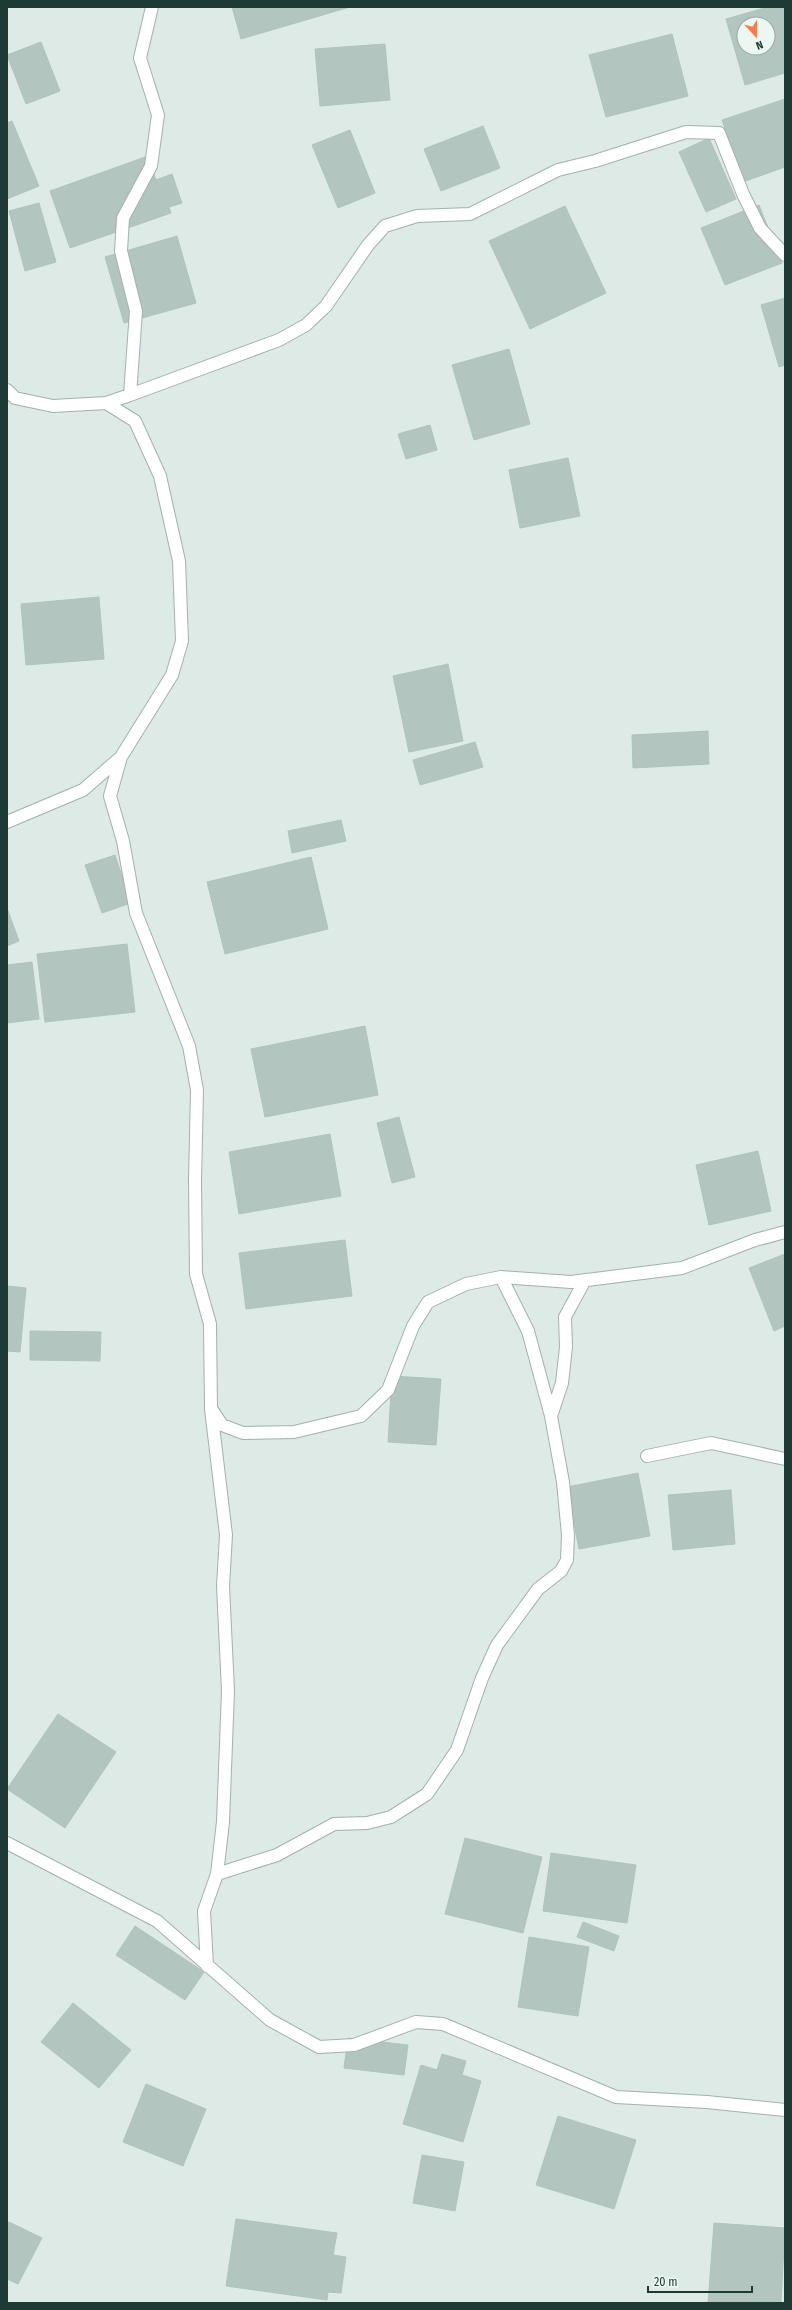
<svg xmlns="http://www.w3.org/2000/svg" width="792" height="2310" viewBox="0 0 792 2310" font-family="'Fira Sans Condensed',sans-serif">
  <rect width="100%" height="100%" fill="#ddeae5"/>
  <!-- building -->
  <path fill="#b2c5be" stroke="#afc4bc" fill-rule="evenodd" d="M232,7H350L241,39Z
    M768,7H785V73L745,85L726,19ZM744,24H768V48H744Z
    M672,34L688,96L606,117L589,55Z
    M41,42L60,91L26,104L7,55Z
    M385,44L390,100L320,106L315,49Z
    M785,99V167L743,182L722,120Z
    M12,121L39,186L7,199V123Z
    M483,126L500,168L441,191L424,149Z
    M350,130L375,193L338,208L312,145Z
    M709,138L736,199L706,212L679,152Z
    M148,156L156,180L172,174L182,203L169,207L171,213L70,248L50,191Z
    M39,203L56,262L25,271L9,211Z
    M759,205L782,263L725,285L701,228Z
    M565,206L606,293L530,329L489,241Z
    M177,236L196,303L124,323L105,257Z
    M785,298V365L779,367L761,305Z
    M509,349L530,424L474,440L452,365Z
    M430,425L437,450L406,459L398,434Z
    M568,458L580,516L520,528L509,470Z
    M99,597L104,659L26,665L21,604Z
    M448,664L463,741L409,752L393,676Z
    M708,731L709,764L633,768L632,735Z
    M475,742L483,767L420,785L413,760Z
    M341,820L346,841L292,853L288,831Z
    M115,855L131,903L102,913L85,865Z
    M311,857L328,929L225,954L207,882Z
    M7,908L19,941L7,946Z
    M127,944L135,1012L45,1022L37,954Z
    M32,962L39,1019L7,1023V965Z
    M365,1026L378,1095L265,1117L251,1049Z
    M399,1117L415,1177L392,1183L377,1123Z
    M330,1134L341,1196L239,1214L229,1152Z
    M758,1151L771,1211L709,1225L696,1165Z
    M345,1240L352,1296L246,1309L239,1253Z
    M785,1254V1326L774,1331L749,1268Z
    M7,1286L26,1288L20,1352L7,1351Z
    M30,1331L101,1332L100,1361L30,1360Z
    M392,1376L441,1379L436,1445L388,1442Z
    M638,1473L650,1536L579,1549L567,1487Z
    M731,1490L735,1544L673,1550L668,1495Z
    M58,1714L116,1752L65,1828L7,1789Z
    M465,1838L542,1857L523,1933L445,1914Z
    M551,1853L636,1865L627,1923L543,1911Z
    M583,1922L619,1936L614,1951L577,1937Z
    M135,1926L204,1972L185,2000L116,1955Z
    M529,1937L589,1947L578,2016L518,2007Z
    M73,2003L131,2050L99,2088L41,2042Z
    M348,2038L408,2045L404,2075L344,2068Z
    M442,2054L466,2061L462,2075L481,2081L463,2142L403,2124L421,2065L437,2070Z
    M146,2084L206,2109L183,2166L123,2142Z
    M558,2116L636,2140L614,2209L536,2185Z
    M422,2155L464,2162L455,2211L413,2203Z
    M236,2219L337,2233L333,2255L346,2257L341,2293L328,2292L327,2300L226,2286Z
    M9,2222L42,2238L18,2284L7,2279V2225Z
    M714,2223L785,2228L781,2303H708Z"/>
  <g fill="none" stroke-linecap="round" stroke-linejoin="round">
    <!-- minor casing -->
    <g stroke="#a0b2ac" stroke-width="14">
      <path id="minor" d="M7,390L15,398L53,406L106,403L130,395L279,340L306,325L326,306L368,245L385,226L417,216L470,214L558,170L595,161L686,132L719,133L743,194L760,228L785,255
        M130,395L136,311L121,251L123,218L151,166L158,115L140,58L152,7
        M121,757L110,796L123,841L136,913L189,1046L197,1090L195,1181L196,1274L210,1324L211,1409L226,1535L223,1586L228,1691L223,1822L217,1874L204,1911L207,1966
        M7,822L83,790L121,757L172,675L182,641L179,561L160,476L135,421L106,403
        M212,1410L222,1425L243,1433L294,1432L361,1416L388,1390L413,1326L428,1302L466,1284L501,1277L571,1282L682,1268L755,1240L785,1232
        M551,1416L562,1383L566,1347L565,1317L585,1280
        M647,1456L711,1443L785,1459
        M7,1843L157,1921L270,2020L319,2047L354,2045L416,2022L443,2024L616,2097L707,2102L785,2110
        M217,1874L277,1855L334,1824L367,1823L391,1817L427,1794L457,1750L482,1678L497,1645L538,1589L561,1571L567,1560L568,1535L563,1482L551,1416L528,1331L501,1277"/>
    </g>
    <!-- minor -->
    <use href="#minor" stroke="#fff" stroke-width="12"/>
  </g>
  <!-- border -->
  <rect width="792" height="2310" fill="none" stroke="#1e3a34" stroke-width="16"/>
  <!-- north arrow -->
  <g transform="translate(756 36) rotate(159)"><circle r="19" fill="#edf7f2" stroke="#9aaba6"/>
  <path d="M0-3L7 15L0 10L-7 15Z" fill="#fb7c4a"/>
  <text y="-6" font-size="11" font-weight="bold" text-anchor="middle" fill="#1e3a34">N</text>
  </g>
  <!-- scale -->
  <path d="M648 2286v6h104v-6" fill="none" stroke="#1e3a34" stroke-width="2"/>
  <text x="654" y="2286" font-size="12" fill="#1e3a34" stroke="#edf7f2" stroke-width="3" paint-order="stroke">20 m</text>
</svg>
